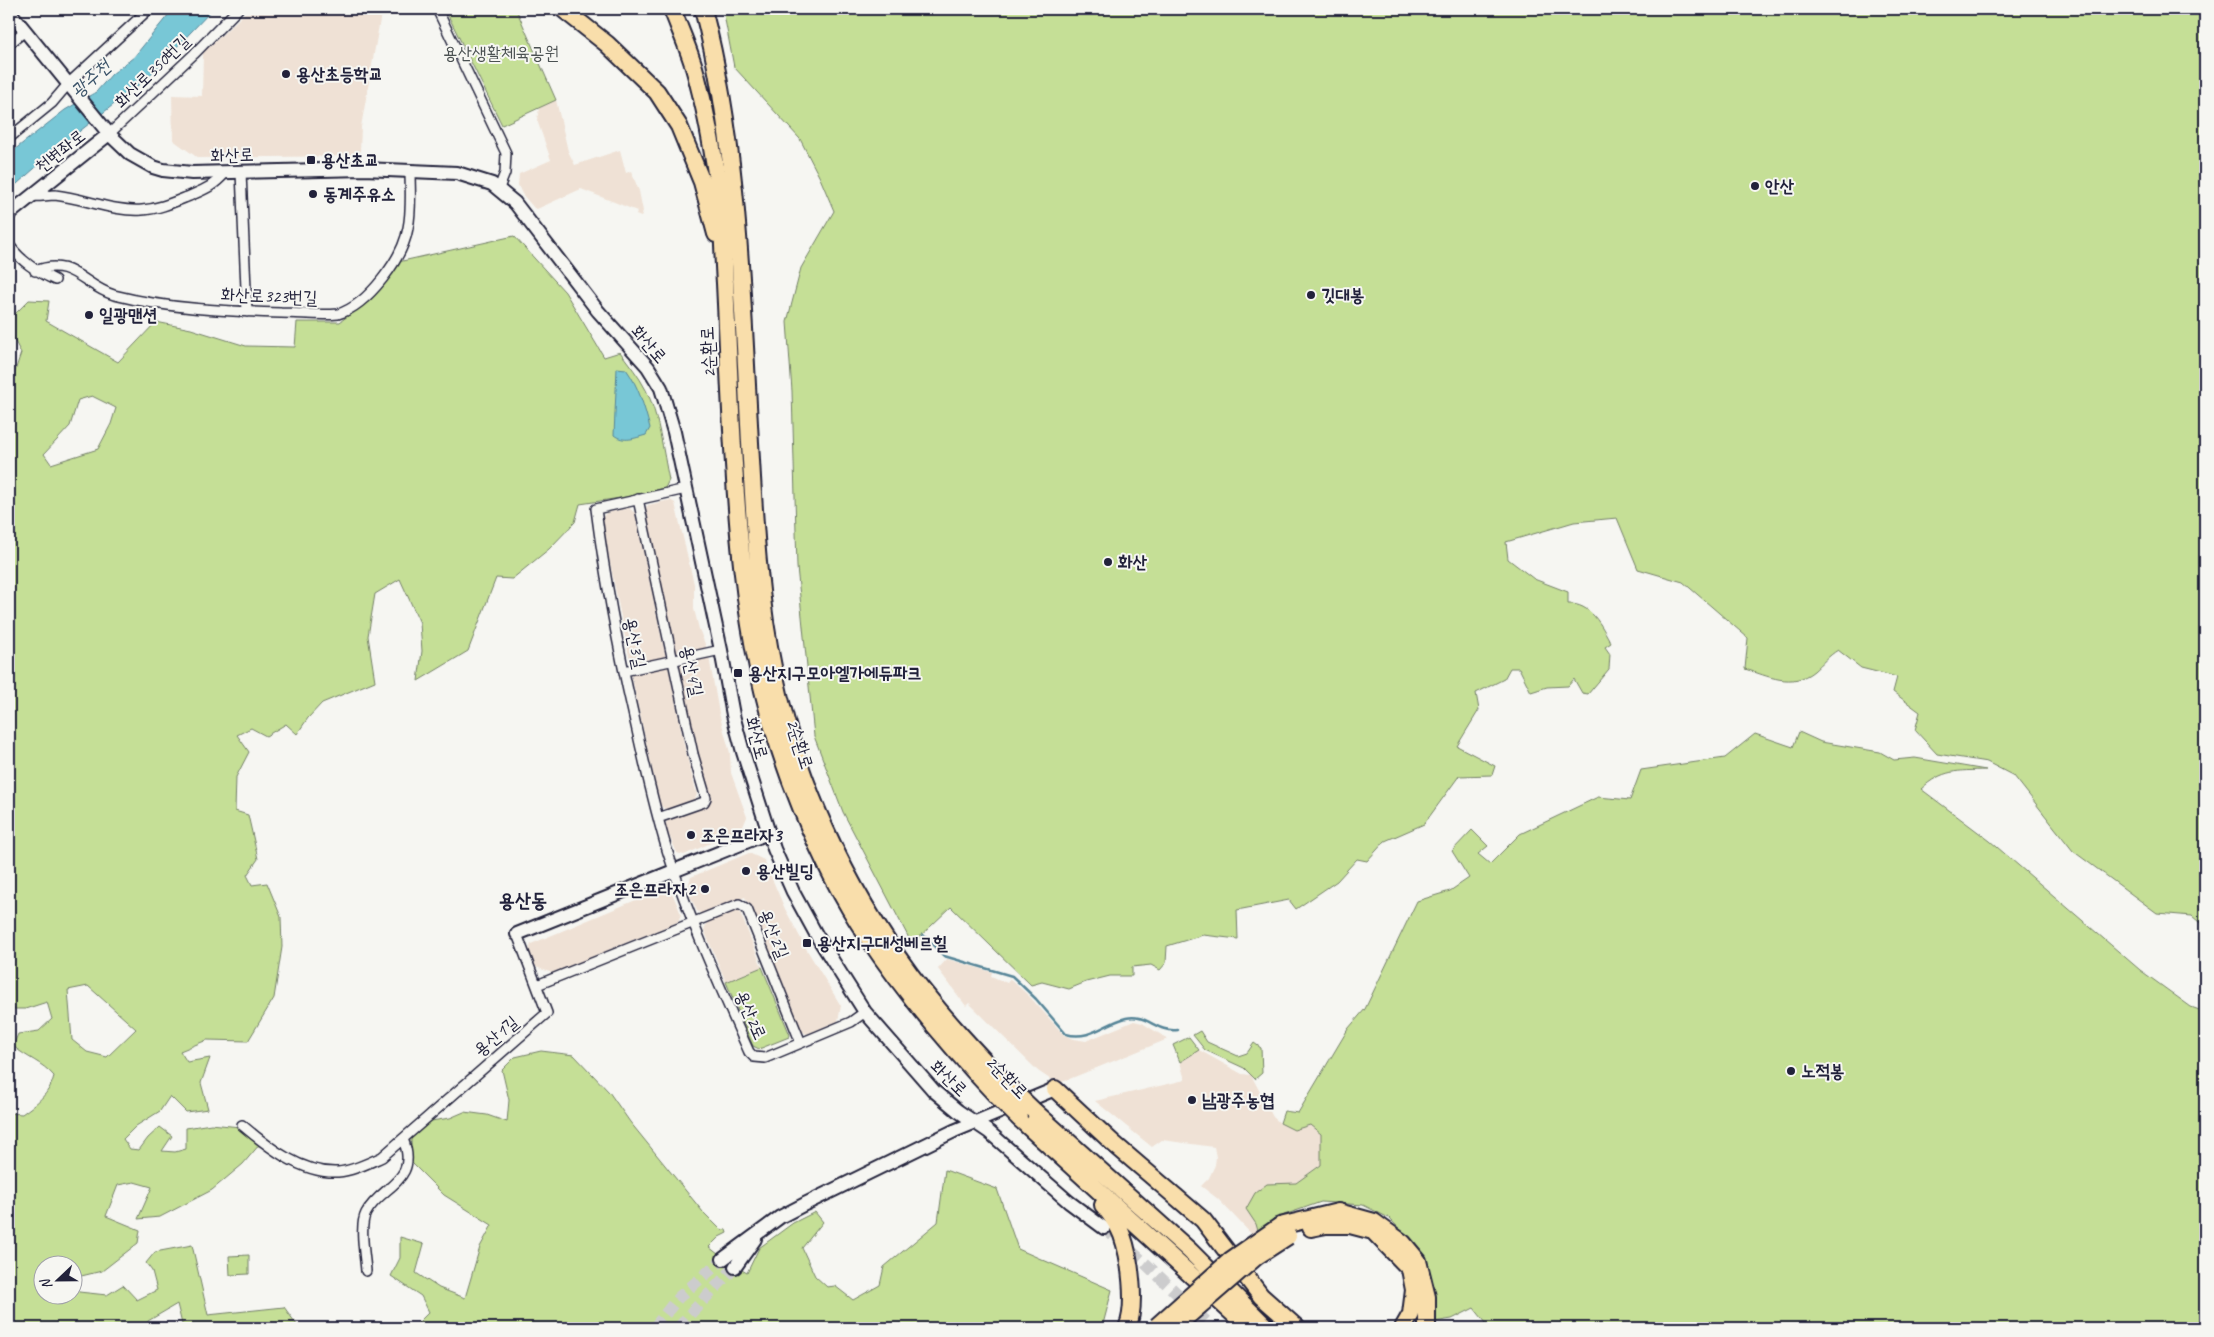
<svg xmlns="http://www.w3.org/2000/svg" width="2214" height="1337" viewBox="0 0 2214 1337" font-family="Caveat,'Poor Story',sans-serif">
  <rect width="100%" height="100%" fill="#f6f6f2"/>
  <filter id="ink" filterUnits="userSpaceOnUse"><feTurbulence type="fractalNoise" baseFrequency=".02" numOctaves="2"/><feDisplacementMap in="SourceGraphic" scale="10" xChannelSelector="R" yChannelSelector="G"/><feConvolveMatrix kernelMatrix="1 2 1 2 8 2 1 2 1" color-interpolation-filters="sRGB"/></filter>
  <g filter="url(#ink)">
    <!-- built -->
    <path fill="#efe1d5" d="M245,13L381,14L361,127L360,152L354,156L198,158L173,140L172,95L202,96L203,53Z
      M556,100L568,151L575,165L620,150L626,173L631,171L639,191L643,211L641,217L636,215L637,211L581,189L537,209L534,208L522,194L518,185L519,174L551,160L537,120L539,108Z
      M670,500L675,503L694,584V609L699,629L707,649L677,655L644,510L648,505Z
      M629,508L635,513L666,658L631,666L601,519L606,513Z
      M709,657L719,713L730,753L731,773L747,817L742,829L684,855L677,853L665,826L667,821L707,806L710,801L696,755L679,663Z
      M668,665L685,749L697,795L693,802L665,809L660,805L631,674Z
      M749,853L764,860L785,909L807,950L841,1006L838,1021L807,1034L799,1030L745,897L702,914L697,911L687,889L691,877Z
      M662,889L673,895L681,914L678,922L552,973L536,967L529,951L531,944Z
      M734,909L740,912L762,967L726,982L704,930L708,920Z
      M947,959L992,972L991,976L1007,983L1010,979L1029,996L1064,1035L1074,1039L1086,1041L1134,1021L1142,1023L1168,1039L1057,1084L1038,1071L969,1003L966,1006L938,969Z
      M1199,1050L1242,1074L1251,1075L1273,1117L1280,1123L1294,1130L1310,1125L1321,1134V1165L1296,1183L1284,1185L1275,1182L1246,1209L1256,1224L1260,1238L1258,1241L1218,1199L1201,1186L1209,1178L1215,1165L1216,1157L1214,1147L1162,1140L1152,1147L1095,1101L1185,1080L1180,1062Z"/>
    <!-- green -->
    <path fill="#c5df96" stroke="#748068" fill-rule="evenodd" d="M445,9H516L556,100L502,125Z
      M723,9H2205V927L2192,916L2157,913L2073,851L2014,776L1987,762L1937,754L1915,730L1920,712L1893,692L1897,677L1861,668L1838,650C1828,656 1822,664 1814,671C1792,689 1768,676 1745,669L1748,638L1683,582L1638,569L1617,518L1574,522L1506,542L1508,559L1534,579L1568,592V604C1591,603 1601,625 1611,643L1605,647L1610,654L1609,669L1588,694L1582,693L1574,679L1568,686L1547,687L1531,692L1519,668H1510L1504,679L1476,693L1479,710L1457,746L1495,766L1492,775L1459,776L1424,824L1385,841L1367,861L1357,859L1337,881L1296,909L1289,900L1237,910L1238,939L1203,935L1167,946L1166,963L1160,970L1151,965L1132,967V976H1110L1086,982L1069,989L1042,982L1031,985L951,907L912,944L843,812L814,736L797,567L792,391L787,322L801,268L834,211L820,178L800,139L734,67Z
      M514,236L565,292L604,357L620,352C629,364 639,376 646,390C659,415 663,452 669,480L665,488L627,497L580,504L575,522L549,549L512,579L496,578L468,651L418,681L422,651L420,623L400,579L375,594L368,636L375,681L322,703L308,718L297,734L286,724L266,736L251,728L237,735L249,752L236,777L235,811L248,815L258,859L247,875L252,885L267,883L281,917L282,947L274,998L248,1041L207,1040L180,1051L187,1062L210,1058L201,1083L208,1109L186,1112L170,1096L160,1111L136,1126L123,1139L130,1149L139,1150L148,1138L160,1127L172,1136L162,1151L175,1152L186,1149V1128L211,1124L240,1127L260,1144L243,1164L212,1190L160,1217L138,1219L152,1187L134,1182L118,1185L106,1216L140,1230L138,1243L102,1271L73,1278L72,1264H42V1294H72L73,1283L79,1292L107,1295L123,1285L137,1300L157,1290L152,1271L146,1263L155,1252L192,1245L208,1315L284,1307L297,1325L295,1328H183L177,1304L148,1321L144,1328H9V1113L22,1114C36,1104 50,1094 54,1076C42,1062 27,1058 13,1046L18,1034L39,1031L52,1019L47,1002L25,1009H9V381L12,380L21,353L9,330V320L29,300L49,301L46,321L118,362L156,322L191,329L246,346L295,347L297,322H340L378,292L398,262ZM92,396L116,408L111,424L98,449L51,464L44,454L70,426L78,400ZM88,986L136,1029L107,1057L87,1052L72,1040L68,990Z
      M1799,732L1821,742L1880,752L1894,760L1915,758L1986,770C1957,771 1943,769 1921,789L1990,841L2140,970L2191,1007L2205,1012V1328H1484L1486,1323L1474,1308L1452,1319L1434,1322L1415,1245L1389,1218L1363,1205L1321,1202L1284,1215L1260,1238L1256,1224L1246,1209L1255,1193L1267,1184L1296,1183L1321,1165V1134L1310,1125L1294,1130L1280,1123L1284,1111L1298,1113L1348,1029L1365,1009L1417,901L1450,891L1469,878L1452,851L1472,830L1488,846L1478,854L1490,864L1520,834L1598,797L1630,800L1641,770L1725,758L1755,734L1793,747Z
      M762,967L790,1035L789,1037L759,1049L753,1046L726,982Z
      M1200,1031L1207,1042L1238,1056L1247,1053L1254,1043L1261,1048L1262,1073L1255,1079L1244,1068L1205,1050L1193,1035Z
      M1189,1037L1199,1050L1180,1062L1173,1045Z
      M541,1051L574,1055L609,1092L630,1122L703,1212L720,1229L726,1230L727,1233L719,1237L709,1247L728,1262L747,1273L759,1248L793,1223L815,1212L823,1222L802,1248L815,1276L827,1287L835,1286L853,1300L880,1285L884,1267L938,1222L945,1170L997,1189L1018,1249L1112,1290L1102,1328H413L429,1312L421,1296L391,1276L400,1258V1237L424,1244L416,1273L439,1288L465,1298L480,1247L492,1225L444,1195L411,1162V1135L431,1121L450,1118L464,1112L487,1115L507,1122L509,1100L502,1070L515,1057Z
      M249,1255V1274L230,1275L229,1256Z"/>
    <!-- water -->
    <path fill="#78c7d6" stroke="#568598" d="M173,9H213L146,79L52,153L9,191V154L65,110L96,92L112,74L134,57Z
      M617,368L626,369C639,387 644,406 650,428L646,435C635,438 624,443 614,435Z"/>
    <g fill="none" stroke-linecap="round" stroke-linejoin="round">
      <!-- stream -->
      <path stroke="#568598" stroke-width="2.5" d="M923,935L944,956L1012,976L1036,999L1066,1034C1090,1041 1105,1023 1126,1018C1147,1013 1156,1033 1178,1030"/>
      <!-- secondary-tunnel -->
      <path stroke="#cccccd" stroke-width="12" stroke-dasharray="12 6" stroke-linecap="butt" d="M1104,1228L1146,1264L1213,1328
        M654,1328L678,1298L723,1259
        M679,1328L690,1314L735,1267"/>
      <!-- street casing -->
      <g stroke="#22223b" stroke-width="12">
        <path id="street" d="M437,9L506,153L505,173L499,188
          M9,44L26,30
          M109,134L194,54L238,9
          M9,138L52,103L69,83L149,9
          M241,172L247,312
          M32,196C39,197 47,195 55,195C84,198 113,212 142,210C158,209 172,203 187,197C203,190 213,187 225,173
          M9,245C22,262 36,271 55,280
          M35,271C72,256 83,286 114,295C169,309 225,311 281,313C300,313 319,316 338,314C368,305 403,258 408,228C412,209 410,189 410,170
          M686,489L596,509C605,579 618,648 634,717C644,762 654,808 668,853C690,921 720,987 749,1052L754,1057L765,1058L851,1022L865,1012
          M638,499L693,754L706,798L704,802L658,818
          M624,671L721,650
          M537,985L739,904L747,909L801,1043
          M242,1125C268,1147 302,1174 338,1172C353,1171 368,1163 382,1157L547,1013L517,934
          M366,1271C365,1256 359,1226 366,1213C381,1185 420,1182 403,1139"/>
      </g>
      <!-- secondary casing -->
      <g stroke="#22223b" stroke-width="16">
        <path id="secondary" d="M9,11L109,134L130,154L153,167L163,170L192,173L364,169L457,173L492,184L515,203L598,311L648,367L661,388L674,432L721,650L733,715L743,752L774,849L793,892L817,936L865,1012L934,1091L958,1111L989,1132L1069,1202L1104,1228
          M9,214L109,134
          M517,934L768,833
          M723,1259L780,1217L805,1204L954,1131L1055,1089
          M735,1267L755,1239"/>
      </g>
      <!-- highway casing -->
      <g stroke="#22223b" stroke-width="20">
        <path id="highway" d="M563,9L607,44L657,92L679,126L702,182L716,234
          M672,9C679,27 687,45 693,64C706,108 714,155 720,201C723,228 723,256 725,283C728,343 730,403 734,464C738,533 744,604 759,673C777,757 819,865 867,936C905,993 949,1045 996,1095
          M703,9C741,156 742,309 751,460C755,531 759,602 774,672C796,780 845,886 910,974C939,1013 972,1048 1005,1083
          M1055,1089L1113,1143L1203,1220L1261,1296L1297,1328
          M1034,1111L1190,1251L1267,1328
          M1019,1118L1249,1328
          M1103,1205C1110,1214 1118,1224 1122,1235C1130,1257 1137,1306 1127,1328
          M1280,1226L1338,1212L1374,1222L1403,1243L1418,1261L1427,1297V1328
          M1311,1228L1326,1225H1350L1373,1231L1410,1269L1414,1290L1411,1314L1403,1328"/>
      </g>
      <!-- street -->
      <use href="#street" stroke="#f6f6f2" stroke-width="9"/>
      <!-- secondary -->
      <use href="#secondary" stroke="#f6f6f2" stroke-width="12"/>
      <!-- highway -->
      <use href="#highway" stroke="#f9deab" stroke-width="16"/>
      <!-- highway-bridge casing -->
      <g stroke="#22223b" stroke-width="20" stroke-linecap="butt">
        <path id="highway-bridge" d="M1005,1083L1034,1111
          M996,1095L1019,1118
          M1157,1326L1231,1260L1280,1226
          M1174,1328L1257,1256L1288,1236"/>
      </g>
      <!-- highway-bridge -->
      <use href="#highway-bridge" stroke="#f9deab" stroke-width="16"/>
    </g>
  </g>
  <!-- markers -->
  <g fill="#22223b" stroke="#f6f6f2" stroke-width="2">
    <circle cx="286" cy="74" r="5"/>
    <rect x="306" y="155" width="10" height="10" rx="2.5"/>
    <circle cx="1755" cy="186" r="5"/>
    <circle cx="313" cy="194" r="5"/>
    <circle cx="1311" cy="295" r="5"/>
    <circle cx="89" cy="315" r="5"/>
    <circle cx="1108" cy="562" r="5"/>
    <rect x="733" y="668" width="10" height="10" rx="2.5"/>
    <circle cx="691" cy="835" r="5"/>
    <circle cx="746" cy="871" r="5"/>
    <circle cx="705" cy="889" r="5"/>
    <rect x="802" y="938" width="10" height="10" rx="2.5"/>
    <circle cx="1791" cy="1071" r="5"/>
    <circle cx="1192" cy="1100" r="5"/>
  </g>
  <g text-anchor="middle" stroke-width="4" stroke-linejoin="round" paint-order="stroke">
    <!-- park labels -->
    <g font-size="18" fill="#4b5152" stroke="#f6f6f2">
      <text x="501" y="59">용산생활체육공원</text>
    </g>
    <!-- street labels -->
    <g font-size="18" fill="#22223b" stroke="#f6f6f2">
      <text transform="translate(152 71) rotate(-44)" y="6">화산로350번길</text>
      <text transform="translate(60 151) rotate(-38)" y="6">천변좌로</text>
      <text transform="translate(232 155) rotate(-2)" y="6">화산로</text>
      <text transform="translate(269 296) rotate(2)" y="6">화산로323번길</text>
      <text transform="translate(649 344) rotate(49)" y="6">화산로</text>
      <text transform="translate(708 352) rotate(-93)" y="6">2순환로</text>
      <text transform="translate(635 643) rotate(78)" y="6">용산3길</text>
      <text transform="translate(692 671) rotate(78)" y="6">용산4길</text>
      <text transform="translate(757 738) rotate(75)" y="6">화산로</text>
      <text transform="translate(800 744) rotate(72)" y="6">2순환로</text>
      <text transform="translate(774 934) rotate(68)" y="6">용산2길</text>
      <text transform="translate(751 1015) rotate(66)" y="6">용산2로</text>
      <text transform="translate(496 1036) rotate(-40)" y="6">용산1길</text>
      <text transform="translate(1007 1077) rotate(46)" y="6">2순환로</text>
      <text transform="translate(949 1078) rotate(44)" y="6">화산로</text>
    </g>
    <!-- poi labels -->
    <g font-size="18" font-weight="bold" fill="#22223b" stroke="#f6f6f2" text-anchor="start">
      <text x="296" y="80">용산초등학교</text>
      <text x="321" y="166">용산초교</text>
      <text x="1765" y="192">안산</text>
      <text x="323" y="200">동계주유소</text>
      <text x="1321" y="301">깃대봉</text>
      <text x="99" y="321">일광맨션</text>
      <text x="1118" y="568">화산</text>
      <text x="748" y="679">용산지구모아엘가에듀파크</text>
      <text x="701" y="841">조은프라자3</text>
      <text x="756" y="877">용산빌딩</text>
      <text x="695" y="895" text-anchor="end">조은프라자2</text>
      <text x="817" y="949">용산지구대성베르힐</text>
      <text x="1801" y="1077">노적봉</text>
      <text x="1202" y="1106">남광주농협</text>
    </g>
    <!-- water labels -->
    <g font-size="19" font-style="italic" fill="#3c546a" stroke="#f6f6f2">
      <text transform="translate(90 78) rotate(-42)" y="7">광주천</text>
    </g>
    <!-- quarter labels -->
    <g font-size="20" font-weight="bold" fill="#22223b" stroke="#f6f6f2">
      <text x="523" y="907">용산동</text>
    </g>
  </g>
  <!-- margin -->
  <rect width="2214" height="1337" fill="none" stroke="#f6f6f2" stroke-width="30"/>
  <rect x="15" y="15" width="2184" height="1307" fill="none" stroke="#22223b" stroke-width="2" filter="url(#ink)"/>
  <!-- north arrow -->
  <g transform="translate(58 1280) rotate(248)"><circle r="24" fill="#f6f6f2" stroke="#a1a1a9"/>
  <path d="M0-4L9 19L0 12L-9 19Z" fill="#22223b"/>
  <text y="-8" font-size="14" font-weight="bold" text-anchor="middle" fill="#22223b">N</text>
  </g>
</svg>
